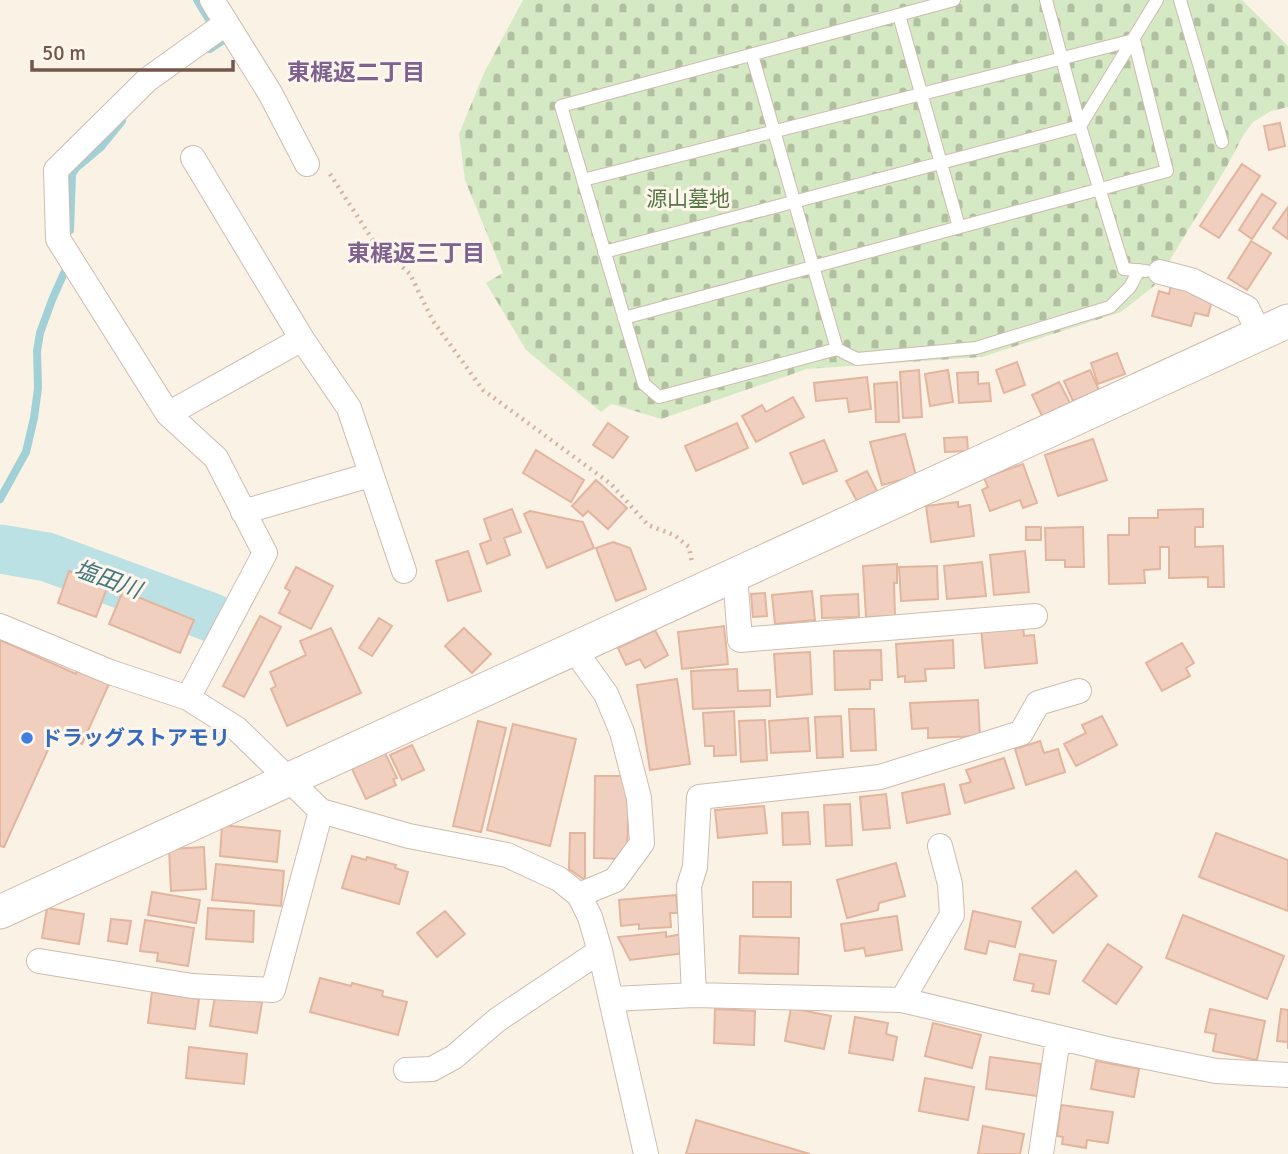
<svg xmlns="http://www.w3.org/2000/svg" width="1288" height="1154" viewBox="0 0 1288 1154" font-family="Signika,'Noto Sans JP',sans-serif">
  <defs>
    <pattern id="cemetery-stones" width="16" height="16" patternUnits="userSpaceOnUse" patternTransform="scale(1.75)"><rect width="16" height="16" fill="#d5e9c4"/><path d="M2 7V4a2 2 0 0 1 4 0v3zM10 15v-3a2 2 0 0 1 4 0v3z" fill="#b1c0a1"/></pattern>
  </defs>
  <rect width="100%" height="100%" fill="#fbf2e6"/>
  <!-- cemetery -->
  <path fill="url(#cemetery-stones)" d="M523,0H1242L1288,46V107L1271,111L1253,122L1244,134L1226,168L1154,286L1121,312L982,357L807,369L661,419L612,404L601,412L526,350L486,283L503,273L465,180L459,134L484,73Z"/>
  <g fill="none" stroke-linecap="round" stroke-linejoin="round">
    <!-- stream -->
    <path stroke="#a1d1d6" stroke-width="8" d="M197,0L222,41L210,49
      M70,230L72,174L76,168L101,147L122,121
      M0,499L26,452L34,418L38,388L37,351L40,333L52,300L64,273"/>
    <!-- river -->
    <path stroke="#bbe1e4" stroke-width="49" d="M0,549L47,557L213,618"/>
  </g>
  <!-- building -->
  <path fill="#f0cfbe" stroke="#e2b59f" stroke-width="2" d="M1280,123L1285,146L1269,150L1264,126Z
    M1242,164L1260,176L1219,238L1200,226Z
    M1262,194L1276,203L1252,239L1239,230Z
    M1288,207V239L1273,228Z
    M1251,241L1271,253L1247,290L1228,278Z
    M1171,285L1213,296L1208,316L1195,313L1191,326L1152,316L1159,291L1169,294Z
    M1117,353L1125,374L1098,384L1091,363Z
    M1017,362L1025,385L1004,393L996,370Z
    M919,370L922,417L903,418L900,372Z
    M948,370L953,402L930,406L925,374Z
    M1090,370L1099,390L1073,401L1064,381Z
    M978,372V384L989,383L991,401L959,403L957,373Z
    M867,377L871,409L849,412L847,398L816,401L814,383Z
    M897,382L899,422H876L874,384Z
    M1059,382L1070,403L1042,416L1032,395Z
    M793,397L804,417L756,442L742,416L762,405L766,412Z
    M608,423L628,437L613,458L593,445Z
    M737,423L748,448L696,471L685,446Z
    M905,434L916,476L882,485L870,442Z
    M967,437L968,451L945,452L944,438Z
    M1093,439L1107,480L1058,496L1045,455Z
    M824,440L837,471L803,484L790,453Z
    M536,450L584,480L571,502L523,473Z
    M1023,464L1037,503L1023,508L1020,500L990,511L982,490L988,487L984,478Z
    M867,471L877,491L857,501L846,481Z
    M596,480L627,508L608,529L588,511L583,516L572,506Z
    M958,502V507L970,505L974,536L931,542L926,506Z
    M512,509L521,532L504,538L510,555L487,564L480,544L491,540L484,519Z
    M1203,509V527H1195V547L1223,546L1224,587H1208V577L1169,578V547H1160V569L1144,570L1145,583L1109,584L1108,535H1129V518H1158V510Z
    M530,511L583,522L594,548L547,568L524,514Z
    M1026,527H1041V540H1026Z
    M1083,527L1084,567H1065V560H1046L1045,528Z
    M613,542L630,548L646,589L616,601L596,548Z
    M468,551L481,591L448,601L436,561Z
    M1025,551L1029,592L994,595L990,555Z
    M982,562L986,596L947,599L944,566Z
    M897,564V583H894L895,616L866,617L863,566Z
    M937,566L938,599L901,601L899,567Z
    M296,567L333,586L311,629L279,613L290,591L285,588Z
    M69,571L108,585L96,617L58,603Z
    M123,591L194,620L180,653L109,624Z
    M812,591L815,620L775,624L772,595Z
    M765,593L767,616L753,617L751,594Z
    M858,594L859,617L822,618L821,596Z
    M260,616L281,627L244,697L223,686Z
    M379,618L392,626L372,656L359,648Z
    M1023,624L1024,636L1034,635L1037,663L985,668L981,628Z
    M724,626L728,664L682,669L678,632Z
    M331,628L361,693L287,726L271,689L276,686L270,672L306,655L300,641Z
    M464,628L491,654L472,673L445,646Z
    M655,630L668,655L645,668L640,659L626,665L618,648Z
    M0,640L76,674L77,669L109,684L82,744L56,732L4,847L0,846Z
    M953,640L954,668L925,669L926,681L905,682V676L898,677L896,644Z
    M1182,643L1194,663L1186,668L1190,676L1162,691L1146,663Z
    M881,650L882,680H870V689L835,690L834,651Z
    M810,652L812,694L777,697L774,654Z
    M737,669L738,691L770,690V706L693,709L691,671Z
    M677,679L690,764L650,770L637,685Z
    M978,700L980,736L928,738V728L912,729L910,703Z
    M849,709H874L876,750L851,751Z
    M734,711L736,755L714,756V746H705L703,713Z
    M841,716L843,757L817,758L815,717Z
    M1102,716L1117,745L1076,766L1064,744L1086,733L1082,725Z
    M808,718L810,751L771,753L769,721Z
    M765,720L767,760L741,762L739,721Z
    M478,721L506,728L481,832L453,826Z
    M513,724L576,739L550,846L487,830Z
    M1040,741L1044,753L1058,749L1065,772L1026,785L1015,749Z
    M412,745L424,770L402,780L390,755Z
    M385,753L397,778L393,779L396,785L366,799L352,769Z
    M1004,758L1014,788L965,803L960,785L971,782L966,770Z
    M595,776H629L627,859L594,858Z
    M944,784L950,814L907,823L902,793Z
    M886,794L890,828L863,830L860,797Z
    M850,804L852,845L826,846L824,805Z
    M764,806L767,833L718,838L715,810Z
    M808,812L810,844L783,845L782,813Z
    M222,825L280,831L277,862L220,856Z
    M570,833H585V880L569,869Z
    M1216,833L1288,860V911L1199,877Z
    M204,847L206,889L171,891L169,849Z
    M352,856L366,860L367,857L396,865L395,868L408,872L399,904L342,888Z
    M896,863L905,896L879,903L878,910L847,918L837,880Z
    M216,864L284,871L281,906L212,900Z
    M1076,871L1097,896L1053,933L1032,908Z
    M753,882H791V917H753Z
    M152,892L200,900L196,923L148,915Z
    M676,895L678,913H670L671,927L639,929V924L621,926L619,900Z
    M47,908L84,914L79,944L42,938Z
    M208,908L254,911L253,942L206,939Z
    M445,911L465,934L437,957L417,933Z
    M973,911L1021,922L1015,947L989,941L986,954L965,949Z
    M1183,915L1284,956L1267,999L1166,958Z
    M897,916L902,950L866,956L864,948L845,951L841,924Z
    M111,919L131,921L127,944L108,941Z
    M145,920L194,928L188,966L157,961L158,953L140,951Z
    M666,932V937L683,934L686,953L630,960L618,937Z
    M740,936L799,938L798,974L739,973Z
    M1108,944L1142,967L1116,1004L1083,981Z
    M1020,954L1056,961L1049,994L1032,991L1034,984L1014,980Z
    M320,978L351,986L352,983L383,991L382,996L407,1002L398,1035L310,1012Z
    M152,992L199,999L195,1029L148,1023Z
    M215,996L262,1002L257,1033L210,1026Z
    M791,1008L831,1016L824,1049L785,1041Z
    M715,1009L755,1011L754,1045L714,1043Z
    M1210,1009L1265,1021L1257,1060L1213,1051L1216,1034L1205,1032Z
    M1281,1009L1288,1010V1049V1042L1277,1041Z
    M855,1017L888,1023L886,1034L897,1037L893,1060L849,1053Z
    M933,1023L981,1035L972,1068L925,1056Z
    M189,1047L247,1054L244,1084L186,1078Z
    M990,1057L1041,1064L1038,1096L986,1089Z
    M1096,1061L1139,1069L1134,1097L1091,1089Z
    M925,1078L974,1087L968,1120L919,1111Z
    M1061,1105L1113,1112L1108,1143L1087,1140L1086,1148L1062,1144L1063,1137L1057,1136Z
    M696,1120L810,1154H686Z
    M983,1126L1024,1134L1020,1154H978Z"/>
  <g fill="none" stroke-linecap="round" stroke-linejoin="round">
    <!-- lane casing -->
    <g stroke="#cfbbaf" stroke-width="14">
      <path id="lane" d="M954,0L561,106L644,384L659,397L837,349L857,359L976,348L1110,307L1130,287L1139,270
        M1046,0L1080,126L1124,269L1146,271
        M1180,0L1222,142
        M899,15L959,227
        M752,55L837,349
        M583,180L1134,40L1167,171L624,318
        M604,252L1080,126L1157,0"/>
    </g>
    <!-- street casing -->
    <g stroke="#cfbbaf" stroke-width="26">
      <path id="street" d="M212,0L270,93L307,164
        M225,24L147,80L56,170L58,239L168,414L216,458L265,553L188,698L237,729L321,811L409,836L507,855L559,879L579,895L590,917L600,951L646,1154
        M193,158L302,339L349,408L404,571
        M1160,272L1191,280L1247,308L1260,335
        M168,414L302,339
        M243,512L370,475
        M735,575L740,640L1035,616
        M0,626L110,672L188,698
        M573,648L606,694L622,732L639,798L642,843L615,880L579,895
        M39,961L192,986L273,990L321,811
        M694,995L689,886L695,867L699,797L880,777L1021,733L1038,703L1079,691
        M613,999L694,995L902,1000L1107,1049L1216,1071L1288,1075
        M902,1000L952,915L950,884L940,846
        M406,1070L432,1069L454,1057L497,1020L600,951
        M1041,1154L1058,1038"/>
    </g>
    <!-- secondary casing -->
    <g stroke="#d1bbac" stroke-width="35">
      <path id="secondary" d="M0,912L1288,321"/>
    </g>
    <!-- path -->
    <path stroke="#d5b2a1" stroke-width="4.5" stroke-dasharray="2 5" stroke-linecap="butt" d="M330,174L372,239L410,274L433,321L483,390L611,484L648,525L674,535L689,547L692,563"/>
    <!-- lane -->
    <use href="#lane" stroke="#fff" stroke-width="12"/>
    <!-- street -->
    <use href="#street" stroke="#fff" stroke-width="24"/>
    <!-- secondary -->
    <use href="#secondary" stroke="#fff" stroke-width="33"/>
  </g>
  <!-- markers -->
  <circle fill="#3f7fe0" stroke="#fef6ec" stroke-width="2.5" cx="27" cy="738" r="7"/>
  <g text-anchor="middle" stroke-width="6" stroke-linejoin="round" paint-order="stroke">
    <!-- park labels -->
    <g font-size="21" fill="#567843" stroke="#fef6ec">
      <text x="688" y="206">源山墓地</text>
    </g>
    <!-- shop labels -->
    <g font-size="21" font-weight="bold" fill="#366cbe" stroke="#fef6ec" text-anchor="start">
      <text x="41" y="745">ドラッグストアモリ</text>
    </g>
    <!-- neighbourhood labels -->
    <g font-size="23" font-weight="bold" fill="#7e6390" stroke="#fef6ec">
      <text x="356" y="80">東梶返二丁目</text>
      <text x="416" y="261">東梶返三丁目</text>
    </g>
    <!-- water labels -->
    <g font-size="23" font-style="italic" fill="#43797f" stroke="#fef6ec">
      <text transform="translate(108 579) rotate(20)" y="8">塩田川</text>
    </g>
  </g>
  <!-- scale -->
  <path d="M32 60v10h201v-10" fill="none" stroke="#74574b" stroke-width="3.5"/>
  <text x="42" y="60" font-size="21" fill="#74574b" stroke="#fef6ec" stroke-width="5" paint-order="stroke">50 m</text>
</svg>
